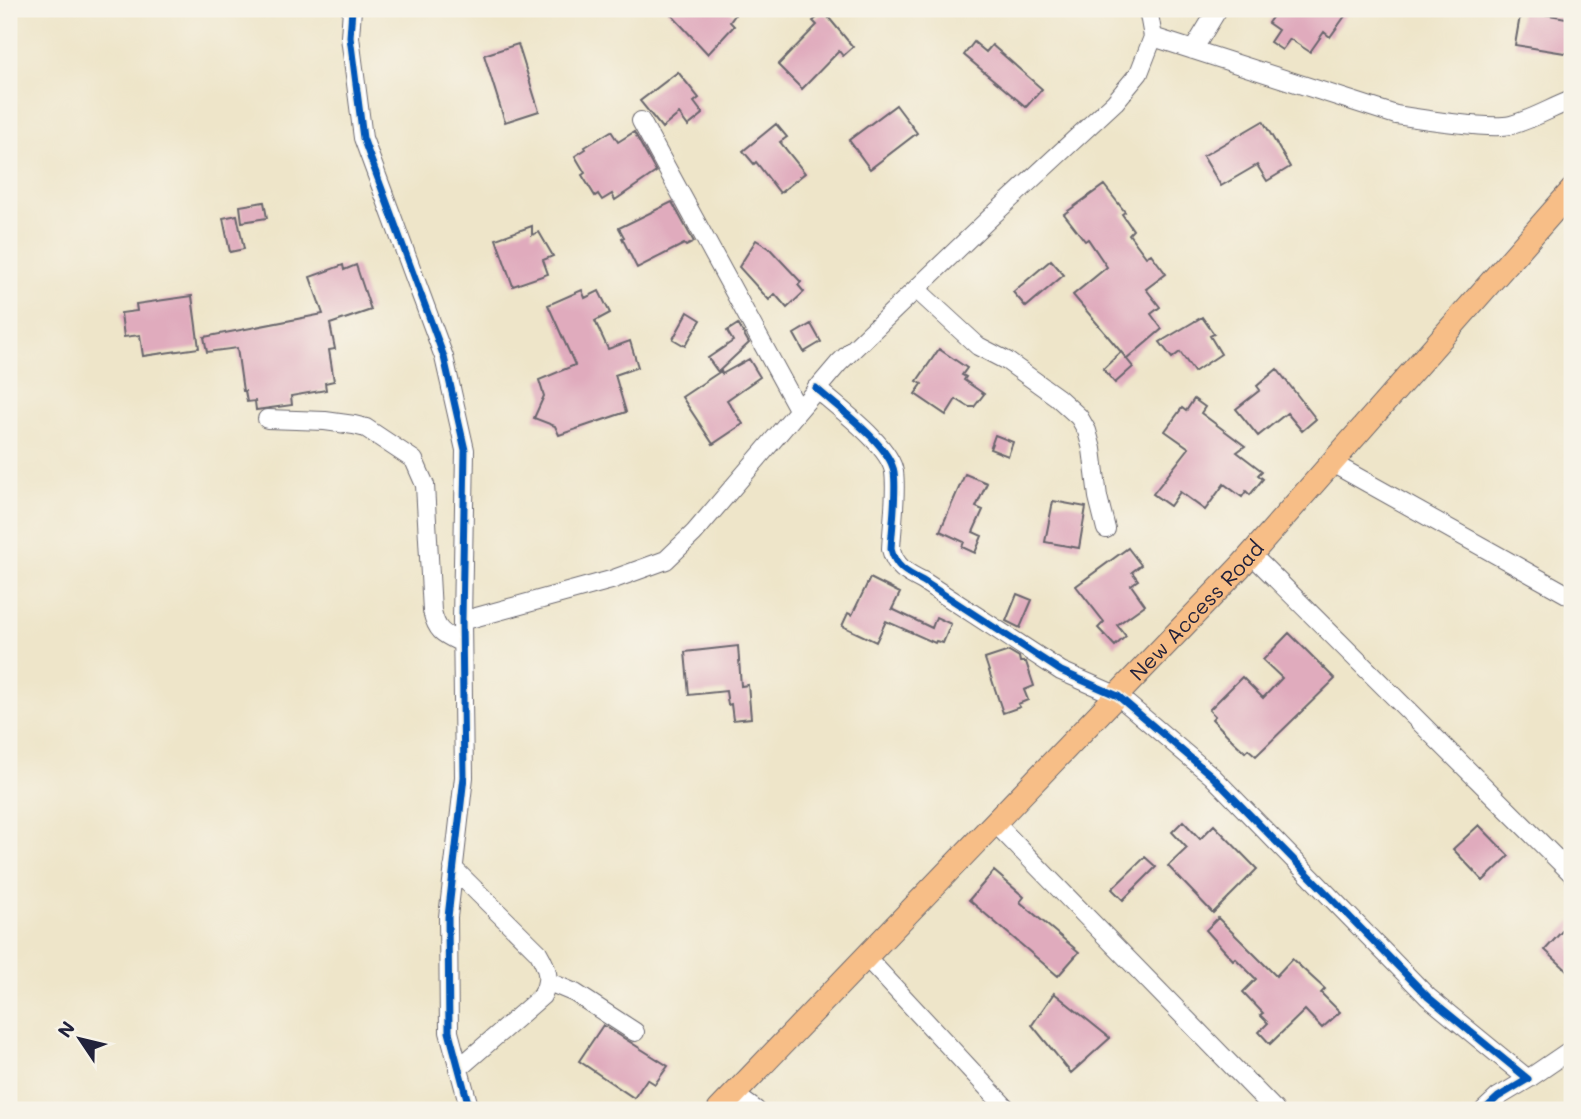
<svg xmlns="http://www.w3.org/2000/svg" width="1581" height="1119" viewBox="0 0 1581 1119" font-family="Mali,sans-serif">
  <rect width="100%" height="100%" fill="#f7f3e8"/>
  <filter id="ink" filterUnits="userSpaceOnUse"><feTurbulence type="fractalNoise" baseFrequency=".0143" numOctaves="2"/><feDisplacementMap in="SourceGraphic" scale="14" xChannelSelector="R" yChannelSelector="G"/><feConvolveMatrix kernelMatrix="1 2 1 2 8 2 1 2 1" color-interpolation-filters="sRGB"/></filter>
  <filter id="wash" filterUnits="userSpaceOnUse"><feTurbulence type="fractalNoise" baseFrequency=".00686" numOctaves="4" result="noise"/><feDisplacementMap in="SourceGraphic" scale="28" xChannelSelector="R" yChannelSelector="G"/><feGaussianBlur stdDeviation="1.57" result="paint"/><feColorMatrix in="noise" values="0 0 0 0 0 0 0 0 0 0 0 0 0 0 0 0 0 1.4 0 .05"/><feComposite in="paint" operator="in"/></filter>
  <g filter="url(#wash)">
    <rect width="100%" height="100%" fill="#eee5c9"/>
    <g id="blocks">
      <!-- building -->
      <path fill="#e0abbd" d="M666,9H727L735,15L730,22L734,26L708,54Z
        M1278,9H1350L1330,37L1324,32L1310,52L1290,39L1282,50L1270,42L1278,30L1268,23Z
        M1521,10L1572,19L1571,54L1515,45Z
        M824,12L853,47L843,56L839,51L802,89L778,65L817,25L813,21Z
        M974,42L986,52L992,45L1042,89L1026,107L964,55Z
        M518,44L539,111L505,122L484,55Z
        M678,72L699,98L694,102L703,114L688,126L679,114L662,128L640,101Z
        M896,105L917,133L870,169L849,140Z
        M1263,121L1290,167L1267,181L1257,165L1221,186L1203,156Z
        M776,124L787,137L780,142L805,173L780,193L756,162L754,164L743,151Z
        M611,131L618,142L634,132L656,172L615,200L612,194L602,200L598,194L595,196L582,175L585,173L575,156L586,149L585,147Z
        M1104,185L1125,212L1122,214L1133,230L1129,234L1146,257L1151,254L1166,274L1146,289L1160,307L1151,314L1162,329L1127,359L1073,295L1107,267L1088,239L1085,241L1064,214Z
        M264,202L267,218L242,222L240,206Z
        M672,202L694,242L686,246L684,244L637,268L622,238L624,237L619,228Z
        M237,215L244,249L230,252L223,218Z
        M532,226V235L539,232L553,256L543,260L548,274L513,286L496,239Z
        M756,240L769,248L801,282L798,285L804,292L787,308L775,294L769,300L739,267Z
        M1051,260L1064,275L1026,307L1013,292Z
        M343,265L344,270L356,265L371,310L330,324L335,349L329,350L334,381L325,383L326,390L291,396L292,405L256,410L255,401L247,402L245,391H243L237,348L207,352L204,337L323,314L310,277Z
        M582,290L585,298L599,291L610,313L595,321L608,349L630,341L638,367L615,375L626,412L559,435L555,426L534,418L544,396L539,380L575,365L548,305Z
        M192,296L199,348L143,356L140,335L124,337L121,313L137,311L136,304Z
        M688,312L701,320L685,346L673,339Z
        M1202,317L1214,334L1210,336L1221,354L1194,372L1180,352L1172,358L1160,342Z
        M738,324L749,343L718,372L708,358L733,341L727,331Z
        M811,324L821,342L804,352L794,334Z
        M939,349L967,368L962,375L966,377L964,380L984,394L974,407H969L956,399L946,415L915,394L922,384L917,381Z
        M1121,352L1133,367L1115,383L1103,369Z
        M749,359L760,377L727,400L743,424L713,444L682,397L721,371L722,374Z
        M1277,369L1316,419L1302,431L1287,413L1258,436L1236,409L1260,390L1257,386Z
        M1194,399L1205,407L1201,413L1245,446L1237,452L1262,471L1258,475L1263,479L1250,495L1246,491L1242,497L1224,484L1205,510L1180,492L1170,506L1153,494L1189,448L1165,431L1182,408L1186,411Z
        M995,435L1013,442L1008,456L990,449Z
        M965,474L987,483L976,507L983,510L973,532L982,536L975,553L962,547L964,542L940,531Z
        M1053,501L1086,507L1079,548L1045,542Z
        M1128,548L1141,565L1132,572L1138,580L1131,585L1145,605L1117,625L1126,636L1115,646L1098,628L1104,622L1076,586Z
        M870,578L900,593L892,609L932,628L936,617L951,624L943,643L936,641L935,643L886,621L876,642L842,626L848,613L852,615Z
        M1017,594L1032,600L1020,628L1006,621Z
        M1289,633L1335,679L1256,756L1248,749L1245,752L1233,741L1212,719L1215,716L1209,710L1242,677L1263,698L1282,678L1263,660Z
        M738,646L741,686L748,685L751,718L733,720L731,704L728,705L726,691L689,695L685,652Z
        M1009,651L1019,657L1020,662H1026L1034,686L1024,690L1028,700L1018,704L1020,707L1003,713L985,659Z
        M1183,821L1200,839L1214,825L1257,869L1213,913L1168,866L1187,848L1172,832Z
        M1479,825L1509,856L1483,881L1453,849Z
        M1145,857L1156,867L1123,900L1112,889Z
        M994,871L1024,897L1020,902L1079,952L1058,976L969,900Z
        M1218,918L1276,976L1292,959L1325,989L1321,993L1340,1012L1322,1028L1305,1010L1270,1044L1259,1032L1268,1023L1260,1015L1263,1013L1243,992L1256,979L1235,958L1233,960L1206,930Z
        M1572,920V975L1545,950Z
        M1054,993L1110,1038L1071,1073L1032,1025Z
        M603,1025L668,1066L655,1084L647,1079L634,1098L579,1061Z"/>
    </g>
  </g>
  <g filter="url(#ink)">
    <use href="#blocks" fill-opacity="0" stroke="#69666d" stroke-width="2"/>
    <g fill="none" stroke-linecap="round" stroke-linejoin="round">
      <!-- minor casing -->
      <g stroke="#69666d" stroke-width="20">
        <path id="minor" d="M352,9L350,37L363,138L444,357L465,450L462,621L464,777L448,917L449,1032L470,1110
          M1153,37L1396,115C1421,119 1489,130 1511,125C1531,120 1553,107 1572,100
          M1193,50L1218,9
          M641,121L798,409
          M916,289L978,346L1007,361L1057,397L1079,417L1087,431L1092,449L1098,497L1106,529
          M816,388C837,407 890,445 894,472C897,493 892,527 891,549C895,567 907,573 923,581L1061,671L1118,696L1212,776L1428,997L1528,1079L1498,1097L1484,1110
          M267,419L325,421L354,425L366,428L414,460L425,485L432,611C437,632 443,634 462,643
          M1332,463L1572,597
          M1251,554L1572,874
          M462,621L611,580L666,560L694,533L839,363L992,216L1115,102L1139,73L1153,37L1148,9
          M996,824L1275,1110
          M453,868L538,952C548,969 551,978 542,996L458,1069
          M867,958L1008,1110
          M549,982L575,993L635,1032
          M1528,1079L1572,1049
          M735,1095L756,1110"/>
      </g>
      <!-- major casing -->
      <g stroke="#69666d" stroke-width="25">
        <g id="major">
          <path id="s1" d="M719,1110L1240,567L1572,190"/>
        </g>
      </g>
      <!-- minor -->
      <use href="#minor" stroke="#fff" stroke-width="18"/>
      <!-- major -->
      <use href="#major" stroke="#f7be87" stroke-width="23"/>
      <!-- cycleway casing -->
      <g stroke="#f7f3e8" stroke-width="11">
        <path id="cycleway" d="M352,9L350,37L363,138L444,357L465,450L462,621L464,777L448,917L449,1032L470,1110
          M816,388C837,407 890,445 894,472C897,493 892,527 891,549C895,567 907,573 923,581L1061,671L1118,696L1212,776L1428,997L1528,1079L1498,1097L1484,1110"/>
      </g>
      <!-- cycleway -->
      <use href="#cycleway" stroke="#0057b8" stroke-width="7"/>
    </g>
  </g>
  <g text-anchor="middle" stroke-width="5" stroke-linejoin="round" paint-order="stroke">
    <!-- street labels -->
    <g font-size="21" fill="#22223b" stroke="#f7f3e8">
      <text dy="7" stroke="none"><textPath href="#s1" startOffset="691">New Access Road</textPath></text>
    </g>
  </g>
  <!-- margin -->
  <rect width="1581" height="1119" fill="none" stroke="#f7f3e8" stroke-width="35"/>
  <!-- north arrow -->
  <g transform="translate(80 1039) rotate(305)" stroke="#f7f3e8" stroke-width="5" paint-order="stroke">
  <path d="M0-5L12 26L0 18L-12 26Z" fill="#22223b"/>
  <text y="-10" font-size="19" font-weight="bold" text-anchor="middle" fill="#22223b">N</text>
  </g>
</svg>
